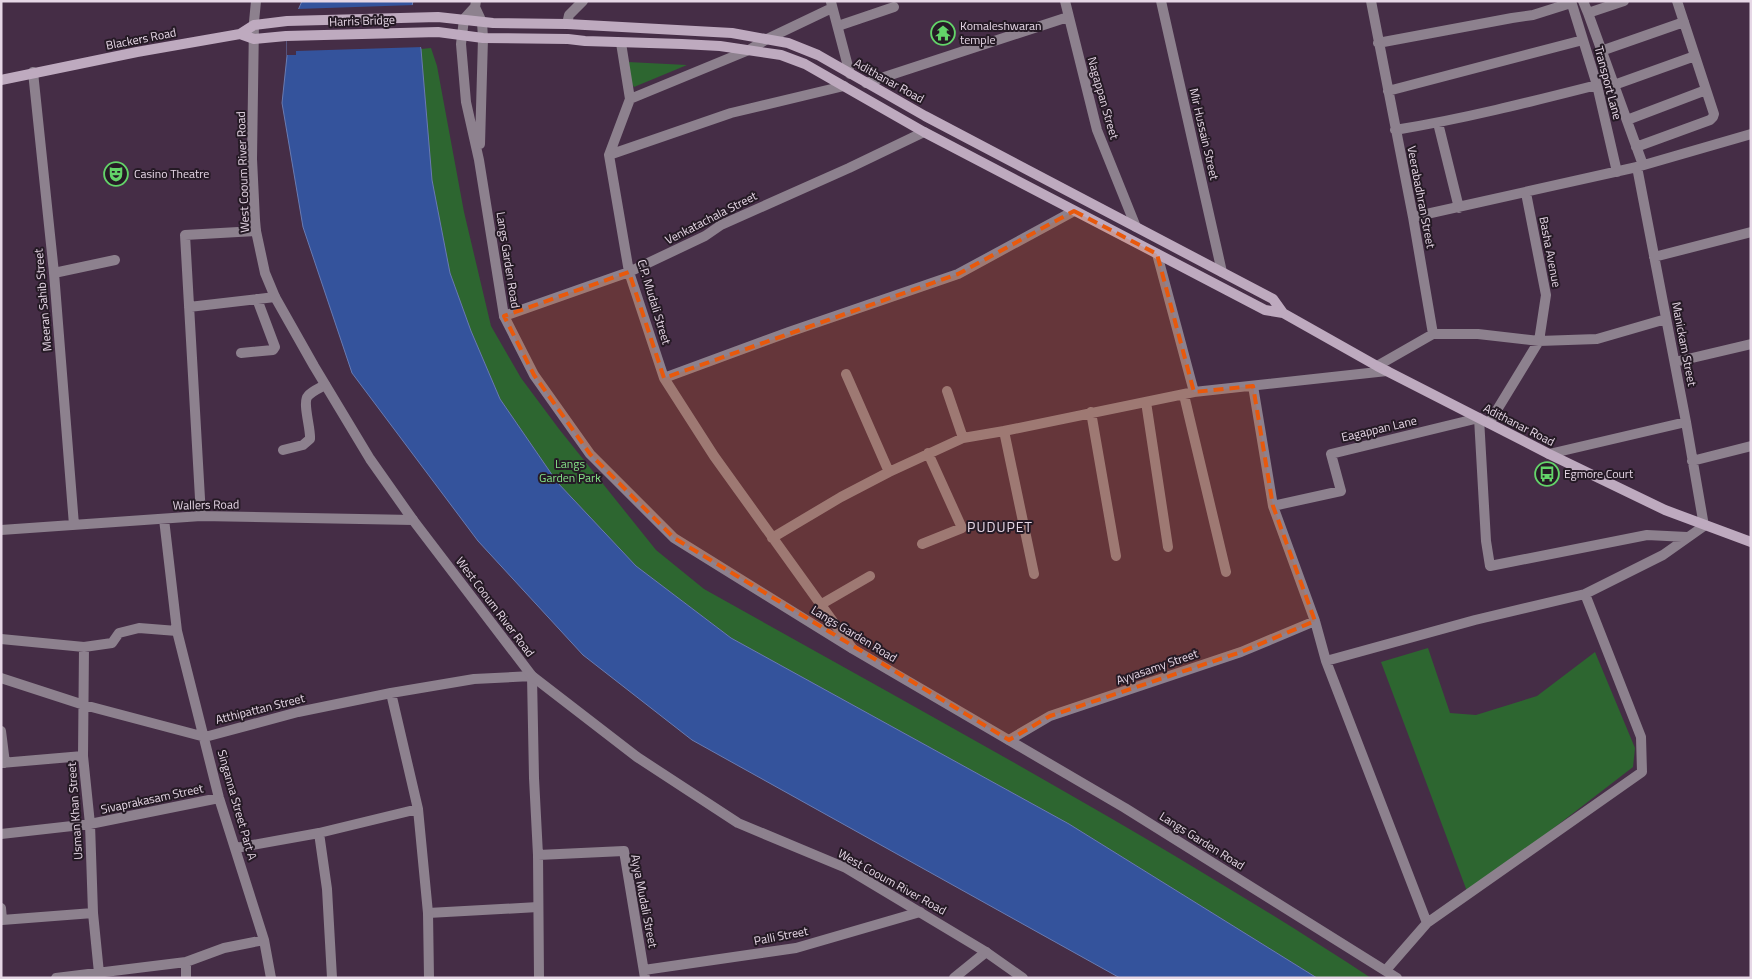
<svg xmlns="http://www.w3.org/2000/svg" width="1752" height="979" viewBox="0 0 1752 979" font-family="'Titillium Web',sans-serif">
  <rect width="100%" height="100%" fill="#452d46"/>
  <!-- green -->
  <path fill="#2d6630" d="M431,48L437,66L464,212L491,326L521,378L559,429L656,550L704,589C928,715 1156,837 1371,978H1317L1069,824L731,638L636,566L557,482L500,399L471,331L450,273L432,180L421,49Z
    M628,62L687,65L634,87L627,76Z
    M1428,648L1450,713L1476,715L1537,696L1595,652L1635,748L1633,767L1468,894L1381,662Z"/>
  <!-- water -->
  <path fill="#34539c" stroke="#697bb2" d="M302,1H413L411,11L421,49L432,180L450,273L471,331L500,399L557,482L636,566L731,638L1069,824L1317,978H1120L692,740L583,655L478,541L352,373L303,227L282,103L287,56V36Z"/>
  <!-- pier -->
  <path fill="#452d46" d="M415,5L414,11L423,47L296,51V55H287V30L297,9Z"/>
  <g fill="none" stroke-linecap="round" stroke-linejoin="round">
    <!-- pedestrian -->
    <path stroke="#8d818e" stroke-width="10" d="M838,26L894,7
      M428,913L538,907"/>
    <!-- minor -->
    <path stroke="#8d818e" stroke-width="10" d="M1065,1L1097,130L1136,227
      M1161,1L1222,272
      M1371,1L1413,217L1433,334
      M1571,1L1597,85L1617,172
      M1583,1L1588,13
      M1624,1L1588,13L1643,165
      M831,2L850,74
      M832,8L767,39L749,50L630,99L609,155L629,272L664,378L714,456L852,648
      M567,24L569,15L583,1
      M621,43L630,99
      M1378,43L1512,18L1533,15L1571,3
      M1601,51L1684,22
      M33,72L54,273L74,525
      M866,83L1068,17
      M1614,85L1695,56
      M1388,91L1583,40
      M1627,120L1706,90
      M1438,123L1459,208
      M1395,130C1463,119 1530,102 1597,85
      M1636,147L1710,120L1713,117L1714,114L1677,1
      M609,155L731,113L844,86
      M1413,217L1637,167L1751,134
      M1157,254L1194,392
      M1654,257L1751,232
      M54,273L115,260
      M189,307L275,297
      M504,316L629,272L705,236L721,225L849,168L924,132
      M241,353L273,350L275,347L257,299
      M1675,362L1751,344
      M1377,366L1433,334H1478L1539,341L1597,339L1666,319
      M846,374L889,472
      M664,378L789,332L958,274L1074,211
      M1253,386L1273,506L1315,621L1326,661L1427,923
      M947,391L963,438
      M1184,395L1226,572
      M1146,402L1168,547
      M1091,412L1116,556
      M1489,423L1539,341L1546,295L1526,193
      M1004,431L1034,574
      M283,450L303,445L310,439C311,429 302,402 308,396C312,391 320,388 325,385
      M1549,454L1686,422
      M1692,461L1751,446
      M1273,506L1341,491L1331,454L1479,418L1486,541L1490,566L1647,535L1687,537
      M201,516L185,235L256,231
      M164,519L177,631L219,798L264,940L271,978
      M1,530L201,516L413,520
      M772,538L841,497L889,472L963,438L1004,431L1194,392L1387,371
      M922,544L962,528L928,453
      M820,605L870,576
      M1,639L84,647L112,643L119,633L139,628L177,631
      M84,647L83,756L90,824L93,913L99,973
      M1326,661L1475,620L1585,594L1663,555L1704,526L1686,422L1637,167
      M1,678L84,705L205,737L298,712L391,693L474,679L532,676L534,778L538,855L539,978
      M391,693L418,809L428,913L429,978
      M1,731L5,763
      M1009,740L1050,716L1241,652L1315,621
      M1,763L83,756
      M319,833L327,889L332,978
      M1,834L90,824L219,798
      M236,848L319,833L418,809
      M538,855L624,851L645,978
      M1,908L2,920L93,913
      M186,962V978
      M644,970L796,948L920,912
      M1386,970L1427,923L1642,772L1641,737L1585,594
      M56,978L186,962L224,948L264,940
      M954,978L986,952"/>
    <!-- tertiary -->
    <path stroke="#8d818e" stroke-width="10" d="M256,1L254,22L252,159L255,220L256,231L265,273L275,297L314,366L370,459L413,520L532,676L637,757L738,823L846,868L986,952L1023,978
      M476,1L475,7L464,19L461,44L466,102L479,160L504,316L534,375L590,454L674,538L853,649L1125,808L1397,978
      M475,7L482,22L483,38L480,144"/>
    <!-- secondary -->
    <path stroke="#beaabf" stroke-width="10" d="M240,34L254,25L287,21L438,17L493,23L567,24L732,33L788,43L818,55L925,116L1273,299L1283,313
      M1,80L137,52L240,34L254,39L286,36L438,32L483,38L568,39L585,41L682,44L720,46L781,55L805,64L924,132L1265,310L1283,313L1377,366L1549,454L1665,510L1751,542"/>
  </g>
  <!-- marked area -->
  <path fill="#e8590c" fill-opacity="0.2" stroke="#e8590c" stroke-width="4" stroke-dasharray="10 6" stroke-linejoin="round" d="M1074,211L1157,254L1194,392L1253,386L1273,506L1315,621L1241,652L1050,716L1009,740L674,538L590,454L534,375L504,316L629,272L664,378L958,274Z"/>
  <!-- icons -->
  <defs>
    <g id="temple-ring" transform="scale(1.25)"><circle r="9.5" fill="#251a25" stroke="#63d469" stroke-width="1.5"/><path d="M0-6L5-2H3V0L6.5 2.5H4V6H1.5V3h-3V6H-4V2.5H-6.5L-3 0V-2H-5Z" fill="#63d469"/></g>
    <g id="theatre-ring" transform="scale(1.25)"><circle r="9.5" fill="#251a25" stroke="#63d469" stroke-width="1.5"/><path d="M-5-5.5Q0-4 5-5.5V0Q5 5 0 6Q-5 5-5 0ZM-3.3-2.5H-1v1.5H-3.3ZM1-2.5H3.3v1.5H1ZM-2.8 1Q0 5.5 2.8 1Z" fill="#63d469"/></g>
    <g id="bus-ring" transform="scale(1.25)"><circle r="9.5" fill="#251a25" stroke="#63d469" stroke-width="1.5"/><path d="M-5-6H5V4H4V6H2V4H-2V6H-4V4H-5ZM-3.5-4V0h7V-4ZM-3.5 1.2v1.5H-2V1.2ZM2 1.2v1.5H3.5V1.2Z" fill="#63d469"/></g>
  </defs>
  <g fill-rule="evenodd">
    <use href="#temple-ring" x="943" y="33"/>
    <use href="#theatre-ring" x="116" y="174"/>
    <use href="#bus-ring" x="1547" y="474"/>
  </g>
  <g text-anchor="middle" stroke-width="4" stroke-linejoin="round" paint-order="stroke">
    <!-- street labels -->
    <g font-size="12" fill="#e6d7e6" stroke="#251a25">
      <text transform="translate(362 21) rotate(-2)" y="4">Harris Bridge</text>
      <text transform="translate(141 39) rotate(-11)" y="4">Blackers Road</text>
      <text transform="translate(889 81) rotate(29)" y="4">Adithanar Road</text>
      <text transform="translate(1608 83) rotate(75)" y="4">Transport Lane</text>
      <text transform="translate(1103 98) rotate(74)" y="4">Nagappan Street</text>
      <text transform="translate(1204 134) rotate(77)" y="4">Mir Hussain Street</text>
      <text transform="translate(243 172) rotate(-92)" y="4">West Cooum River Road</text>
      <text transform="translate(1421 197) rotate(79)" y="4">Veerabadhran Street</text>
      <text transform="translate(711 218) rotate(-27)" y="4">Venkatachala Street</text>
      <text transform="translate(1550 252) rotate(79)" y="4">Basha Avenue</text>
      <text transform="translate(508 260) rotate(81)" y="4">Langs Garden Road</text>
      <text transform="translate(43 300) rotate(-95)" y="4">Meeran Sahib Street</text>
      <text transform="translate(654 302) rotate(73)" y="4">C.P. Mudali Street</text>
      <text transform="translate(1684 344) rotate(79)" y="4">Manickam Street</text>
      <text transform="translate(1519 425) rotate(27)" y="4">Adithanar Road</text>
      <text transform="translate(1379 429) rotate(-13)" y="4">Eagappan Lane</text>
      <text transform="translate(206 505) rotate(-1)" y="4">Wallers Road</text>
      <text transform="translate(495 607) rotate(53)" y="4">West Cooum River Road</text>
      <text transform="translate(854 634) rotate(31)" y="4">Langs Garden Road</text>
      <text transform="translate(1157 667) rotate(-19)" y="4">Ayyasamy Street</text>
      <text transform="translate(260 709) rotate(-14)" y="4">Atthipattan Street</text>
      <text transform="translate(152 799) rotate(-12)" y="4">Sivaprakasam Street</text>
      <text transform="translate(237 805) rotate(74)" y="4">Singanna Street Part A</text>
      <text transform="translate(75 811) rotate(-94)" y="4">Usman Khan Street</text>
      <text transform="translate(1202 841) rotate(32)" y="4">Langs Garden Road</text>
      <text transform="translate(892 882) rotate(29)" y="4">West Cooum River Road</text>
      <text transform="translate(644 901) rotate(79)" y="4">Ayya Mudali Street</text>
      <text transform="translate(781 936) rotate(-11)" y="4">Palli Street</text>
    </g>
    <!-- poi labels -->
    <g font-size="12" fill="#e6d7e6" stroke="#251a25" text-anchor="start">
      <text x="960" y="30">Komaleshwaran<tspan x="960" dy="14">temple</tspan></text>
      <text x="134" y="178">Casino Theatre</text>
      <text x="1564" y="478">Egmore Court</text>
    </g>
    <!-- park labels -->
    <g font-size="12" fill="#85e388" stroke="#251a25">
      <text x="570" y="468">Langs<tspan x="570" dy="14">Garden Park</tspan></text>
    </g>
    <!-- neighbourhood labels -->
    <g font-size="14" letter-spacing="1" fill="#e6d7e6" stroke="#251a25">
      <text x="1000" y="532">PUDUPET</text>
    </g>
  </g>
  <!-- border -->
  <rect width="1752" height="979" fill="none" stroke="#e6d7e6" stroke-width="5"/>
</svg>
